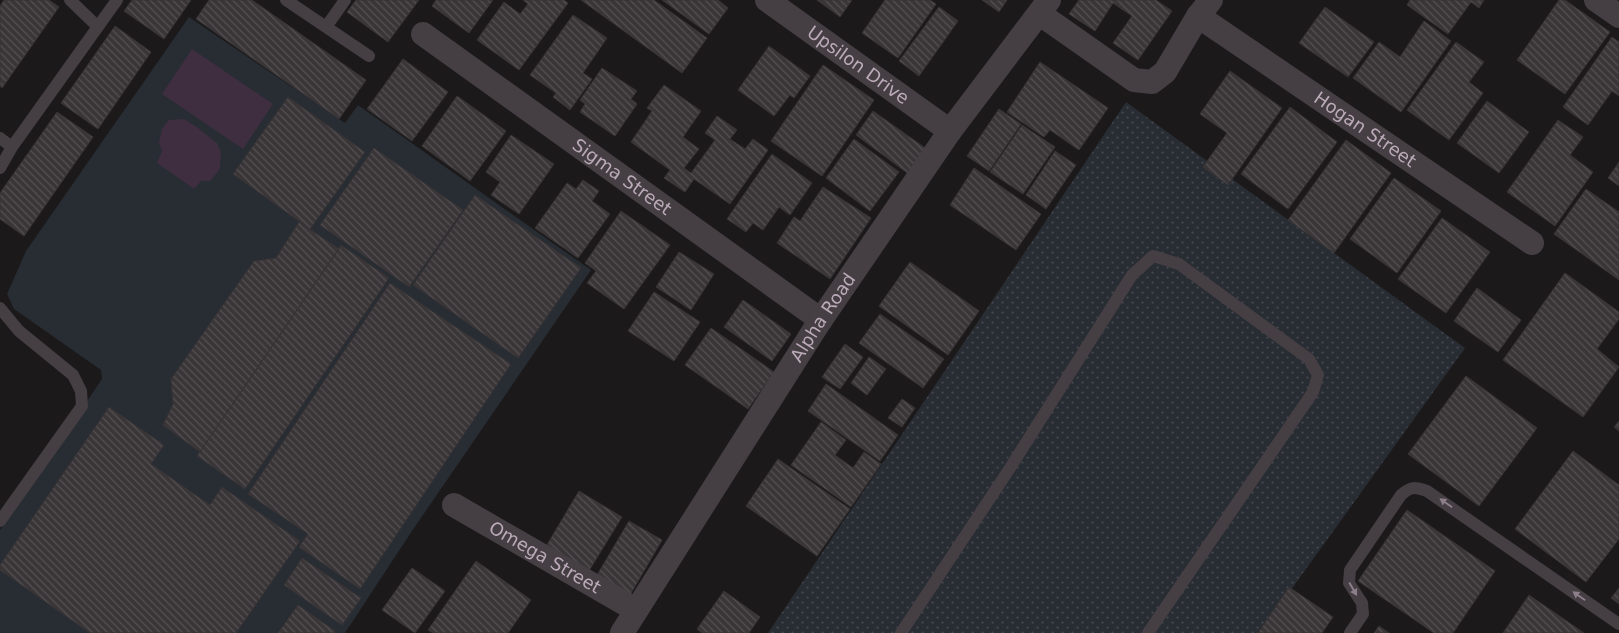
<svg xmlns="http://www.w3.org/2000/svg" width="1619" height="633" viewBox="0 0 1619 633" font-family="'DejaVu Sans',sans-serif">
  <defs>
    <pattern id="grass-dots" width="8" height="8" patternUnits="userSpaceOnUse" patternTransform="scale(1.25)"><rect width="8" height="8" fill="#282c33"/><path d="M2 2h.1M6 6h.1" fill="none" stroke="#45484e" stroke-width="1.8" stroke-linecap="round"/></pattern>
    <pattern id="building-back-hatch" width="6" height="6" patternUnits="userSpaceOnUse" patternTransform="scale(1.25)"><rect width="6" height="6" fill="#3a3638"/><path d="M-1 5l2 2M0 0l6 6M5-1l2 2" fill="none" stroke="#555053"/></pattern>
  </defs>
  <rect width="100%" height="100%" fill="#1b191a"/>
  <!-- grass -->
  <path fill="url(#grass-dots)" d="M1126,102L1465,348L1260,633H768Z"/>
  <!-- pitch -->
  <path fill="#282c33" d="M189,17L345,123L358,105L591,270L410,534L345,633H0V530L102,379L101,370L14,309L7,294L26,251Z"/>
  <!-- water -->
  <path fill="#3e2e40" d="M192,49L273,104L243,149L162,94Z
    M184,119L198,128L217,143L221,152L220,169L210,181H201L194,189L157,163L162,151L159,143L162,129L169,120Z"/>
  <!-- building -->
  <path fill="url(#building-back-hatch)" stroke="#373335" d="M4,0H49L59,7L2,88L0,86V6Z
    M132,0H191L164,39L124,11Z
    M209,0H252L366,80L339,119L196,19Z
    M356,0H419L388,42L347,12Z
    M436,0H493L469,33L432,6Z
    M523,0H564L568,3L519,70L477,40L504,2L520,14L528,4Z
    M581,0H654L707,38L682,73Z
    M662,0H718L728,8L709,34Z
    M817,0H852L840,17Z
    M885,0H930L936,4L898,58L862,33Z
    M982,0H1007L999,12Z
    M1079,0H1156L1172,11L1138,60L1113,43L1132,16L1113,3L1095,31L1069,14Z
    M1410,0H1484L1479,8L1471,2L1448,34L1407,5Z
    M1559,0H1565L1610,32L1565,94L1517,60Z
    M939,7L958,21L919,76L899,61Z
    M1325,7L1374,42L1348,77L1299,43Z
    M573,15L607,38L583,73L592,79L570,110L553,97L556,93L530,75Z
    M1424,21L1451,41L1401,112L1353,78L1379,42L1400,57Z
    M115,26L151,52L98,129L61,103Z
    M1612,37L1619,42V96L1612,91L1588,125L1563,107Z
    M1456,42L1484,62L1469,82L1483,93L1449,140L1407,110Z
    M769,46L810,76L794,98L790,95L774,116L738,90Z
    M403,59L448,92L412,141L367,109Z
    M1040,62L1108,108L1079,150L1050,130L1044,137L1007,112Z
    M823,65L874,100L822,176L771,141Z
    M602,68L637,91L631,99L637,104L615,136L580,112L585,104L580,100Z
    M1230,71L1282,108L1228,185L1203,167L1227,133L1200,114Z
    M664,85L701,111L683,137L699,149L684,168L691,173L715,140L705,133L717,116L737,130L730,139L745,149L753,139L768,150L730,204L694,179L685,192L664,178L670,170L631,142L652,111L647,108Z
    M457,96L506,131L470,181L422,146Z
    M288,97L365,152L310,229L233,174Z
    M1487,101L1529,132L1499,173L1457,143Z
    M1290,107L1337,142L1288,209L1241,174Z
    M999,109L1021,124L989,171L967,156Z
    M873,111L928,150L910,175L856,135Z
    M57,112L93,137L24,236L0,219V193Z
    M1558,120L1583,137L1570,155L1593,172L1555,226L1507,192Z
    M1022,125L1055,147L1023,194L990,172Z
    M511,135L554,164L519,214L491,195L500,182L486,172Z
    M854,139L899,172L870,211L826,178Z
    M1346,140L1391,173L1334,253L1288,220Z
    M374,148L463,210L409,287L320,225Z
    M1055,151L1076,165L1046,209L1026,195Z
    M772,154L812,183L790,215L779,207L763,230L753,223L746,232L727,219Z
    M1619,162V186L1608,178Z
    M974,168L1041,214L1016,250L950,205Z
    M1394,178L1441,211L1397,273L1350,239Z
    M583,180L599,191L592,201L610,214L578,258L535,228L567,183L576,189Z
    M823,187L871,218L830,279L777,243L794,217L800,221Z
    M1586,189L1619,212V280L1554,234Z
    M475,195L581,268L518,358L413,285Z
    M621,211L670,245L624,309L587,283L596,271L585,263Z
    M1442,218L1490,252L1446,313L1398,279Z
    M299,222L339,249L200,452L163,425L173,404L171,379L254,261L276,258Z
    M341,245L389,278L245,489L197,456Z
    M679,252L714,274L691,310L656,287Z
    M910,262L979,311L948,355L879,306Z
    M1565,273L1619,312V319L1597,349L1619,367L1583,417L1503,360Z
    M390,283L511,364L360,589L299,547L308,534L248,494Z
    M1477,288L1521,320L1498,352L1454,321Z
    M654,292L700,322L674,361L628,331Z
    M743,300L791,334L772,361L724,327Z
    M880,314L944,359L923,388L859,343Z
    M711,328L774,372L748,409L685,365Z
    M845,344L863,357L840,389L822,377Z
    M869,357L886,369L867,395L851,383Z
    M1466,376L1537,428L1479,506L1408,454Z
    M826,384L898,435L880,461L808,411Z
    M902,399L915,408L902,427L888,418Z
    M109,407L164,445L151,464L210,505L222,487L300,541L236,633H90L0,570V565Z
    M1619,421V431L1614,427Z
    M821,422L846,440L835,455L853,468L864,452L881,464L851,507L791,465Z
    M1573,451L1619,485V539L1586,582L1515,529Z
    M778,459L850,509L817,556L746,506Z
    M579,491L622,517L587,574L545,548Z
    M1407,510L1495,571L1453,633H1434L1358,581Z
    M629,521L662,540L630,595L597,575Z
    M302,558L361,598L342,625L284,585Z
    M476,561L531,600L508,633H433L428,630Z
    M412,568L445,591L415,633L382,610Z
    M1289,587L1333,617L1322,633H1258Z
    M1619,588V604L1611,598Z
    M724,591L760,617L749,633H702L697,629Z
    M1529,595L1584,633H1503Z
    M298,605L335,631L334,633H278Z
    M1379,626L1389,633H1374Z"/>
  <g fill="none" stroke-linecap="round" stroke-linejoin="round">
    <!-- lane -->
    <path stroke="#453e43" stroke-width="12" d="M70,0L98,27
      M286,0L369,56
      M326,27L345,0
      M0,138L12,147
      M0,168L12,147L117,0
      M0,308L19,331L73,375L81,391L82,406L0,521
      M901,633L1010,468L1132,275L1153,256L1179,264L1309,359L1318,375L1313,392L1148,633
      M1350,633L1363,614L1362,603L1349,583L1350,570L1401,495C1411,486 1415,487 1427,491L1619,624"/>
    <!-- street -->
    <g stroke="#453e43" stroke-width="24">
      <path id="s1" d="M767,0L950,131"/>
      <path d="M1596,0L1619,16"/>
      <path d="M1040,14L1134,80L1152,82L1165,72L1198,16L1211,0"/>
      <path id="s2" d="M1198,16L1532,243"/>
      <path id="s3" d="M423,34L821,320"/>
      <path id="s4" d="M454,505L636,610"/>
      <path id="s5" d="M622,633L818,324L950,131L1049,0"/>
    </g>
  </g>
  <!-- one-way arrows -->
  <defs><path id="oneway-solid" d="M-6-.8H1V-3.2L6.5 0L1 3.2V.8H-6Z" transform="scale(1.25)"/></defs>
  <g fill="#8c7f8a">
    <use href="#oneway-solid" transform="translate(1446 503) rotate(-145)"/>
    <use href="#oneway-solid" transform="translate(1353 589) rotate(60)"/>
    <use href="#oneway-solid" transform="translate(1579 596) rotate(-145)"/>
  </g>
  <g text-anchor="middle" stroke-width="4" stroke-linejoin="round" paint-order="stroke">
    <!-- street labels -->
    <g font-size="18" fill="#bbabb9" stroke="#161415">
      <text dy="6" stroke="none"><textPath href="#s1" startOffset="112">Upsilon Drive</textPath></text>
      <text dy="6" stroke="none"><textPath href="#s2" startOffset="202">Hogan Street</textPath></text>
      <text dy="6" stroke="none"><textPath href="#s3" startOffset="245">Sigma Street</textPath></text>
      <text dy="6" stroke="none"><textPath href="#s5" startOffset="374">Alpha Road</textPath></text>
      <text dy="6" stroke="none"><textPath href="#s4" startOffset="105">Omega Street</textPath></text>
    </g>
  </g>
</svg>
